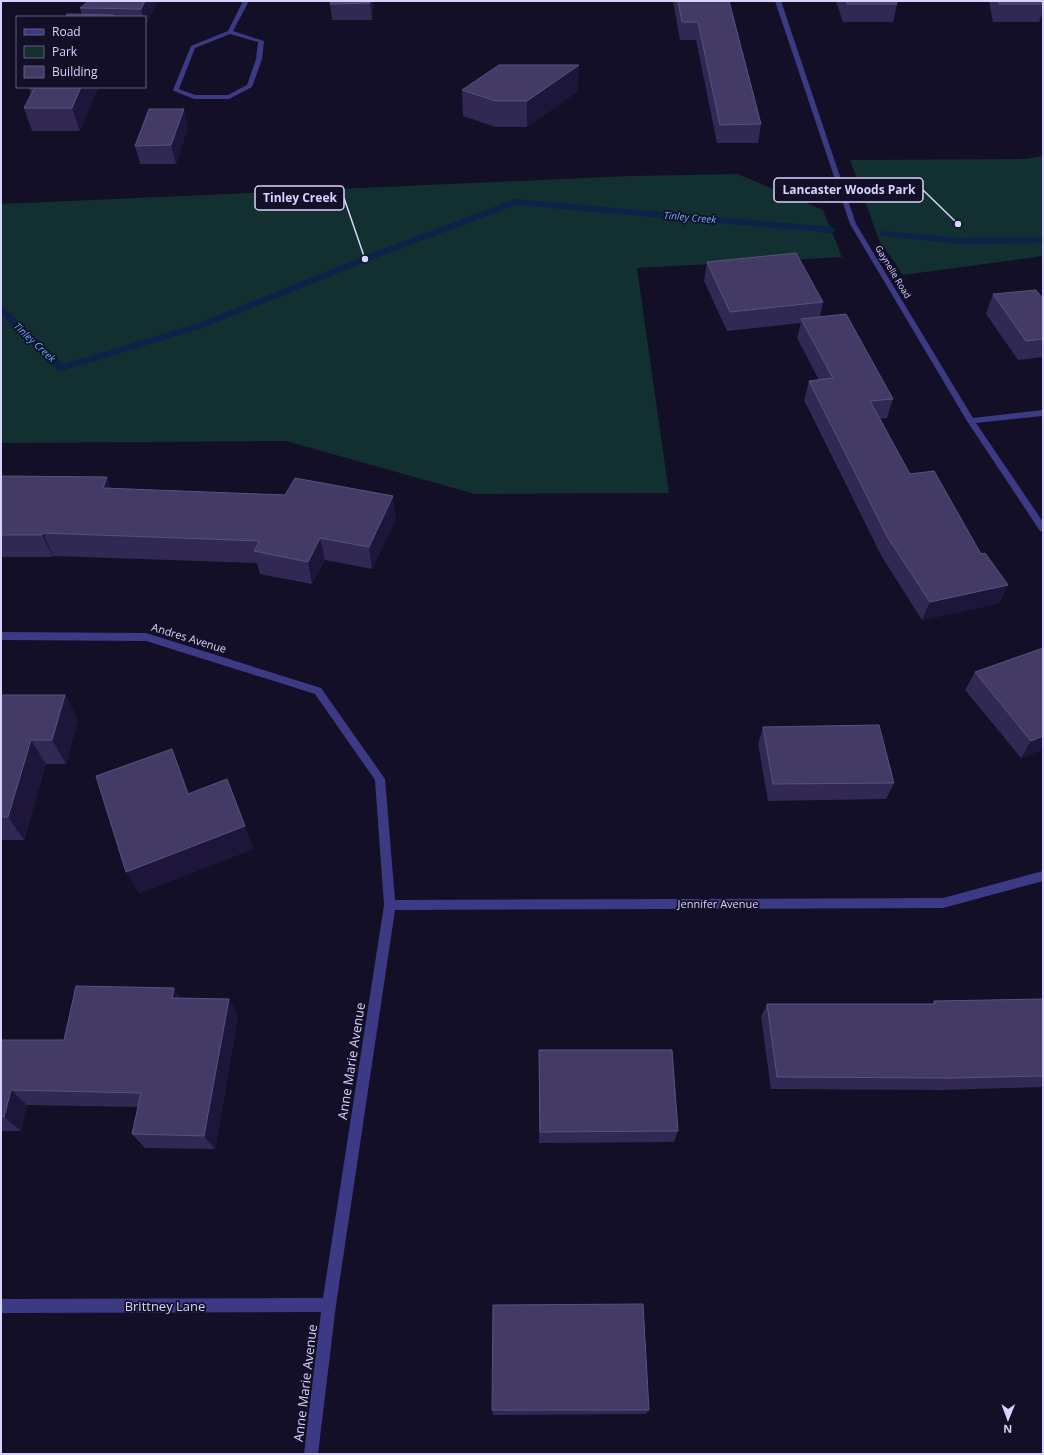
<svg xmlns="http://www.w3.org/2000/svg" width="1044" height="1455" viewBox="0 0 1044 1455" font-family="'Open Sans',sans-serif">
  <rect width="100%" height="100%" fill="#130f26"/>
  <!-- green -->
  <path fill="#12302f" d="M1043,156V256L903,275L879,240L850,160L1025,159Z
    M738,174L823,210L842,257L637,268L669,493L475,494L286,441L1,443V204L629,176Z"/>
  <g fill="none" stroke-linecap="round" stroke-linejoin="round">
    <!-- stream -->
    <path fill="#0c2248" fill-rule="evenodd" d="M515,199L832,227L836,230L832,233L516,205L368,261L205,327L62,371L58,370L1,315V307L4,308L64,364L199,323L362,257Z
      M884,231L960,238L1043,237V243L960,244L881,236L880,234L881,232Z"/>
    <!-- street -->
    <path fill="#3d3a85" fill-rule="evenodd" d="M243,1H249L233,31L264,41L262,59L252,87L229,99H194L174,91L173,90L191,46L228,31ZM230,34L258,42L256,59L247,85L228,95H195L179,89L195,48Z
      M775,1H781L856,224L973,418L1043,410V416L976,423L1043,522V532L1040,531L967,421L850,224Z
      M1,632L146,633L321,688L385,779L395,900L943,898L1043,871V881L943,908L395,910L336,1305L318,1454H304L321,1312L1,1313V1299L323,1298L384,905L375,780L315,694L146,641L1,640Z"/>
  </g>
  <!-- wall -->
  <path fill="#312854" d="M89,1H158L145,26V17H66L82,15L80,8Z
    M331,1H374L372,20H332L330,4Z
    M673,1H729L761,124L758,143H717L696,40H680Z
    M836,1H896L897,4L893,22H843Z
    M989,1H1043V11L1039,22H993Z
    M29,87H98L80,131H32L24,108L31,95Z
    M462,90L578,91L527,127H496L463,116Z
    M188,127L176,164H140L135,146Z
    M707,262L823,302L820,317L893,399L887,418L880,419L910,474L1008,585L999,603L922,620L882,557L804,400L809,381L819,380L797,338L801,323L727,331L704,281Z
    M993,294L1043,299V357L1018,360L986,314Z
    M1,476L107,477L111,489L396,519L372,569L325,560L312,584L260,574L257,563L53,556V557H1Z
    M975,672L1043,749L1021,758L965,690Z
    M1,695H65L78,720L66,764H46L24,840H1Z
    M763,727L894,783L886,799L768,801L758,744Z
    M180,998L229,999L238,1016L215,1149L145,1148L132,1134L138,1107L27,1105L21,1131H1V1040H64Z
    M1043,999V1087L942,1090L771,1089L761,1017L767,1004H932L934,1001Z
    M539,1050L678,1131L674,1142L539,1143Z
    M492,1410H649L646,1414L493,1415Z"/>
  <!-- shaded-wall -->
  <path fill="#1d163a" d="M145,1H158L145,26V17H143L141,9Z
    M371,1H374L372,20L370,3Z
    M579,65L578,91L527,127V101Z
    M81,87H98L80,131L72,108Z
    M184,109L188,127L176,164L171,145Z
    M107,477L116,500L103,488Z
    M393,496L396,519L372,569L369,547Z
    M43,533L53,556V557L42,535Z
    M320,538L325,560L312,584L308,562Z
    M1008,585L999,603L922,620L930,602Z
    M65,695L78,720L66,764L52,740Z
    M1043,736V749L1021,758L1031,741Z
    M31,740L46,764L24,840L8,817Z
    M172,749L182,773L198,817L188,794Z
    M245,826L254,849L139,894L126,872Z
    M174,988L185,1005L172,998Z
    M229,999L238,1016L215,1149L204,1136Z
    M11,1090L27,1105L21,1131L4,1117Z"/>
  <!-- building -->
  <path fill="#433a66" stroke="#5a527e" d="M89,1H145L141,9L80,8Z
    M331,1H371L370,3L330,4Z
    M678,1H729L761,124L720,125L698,22H682Z
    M846,1H896L897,4H847Z
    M998,1H1043V4H999Z
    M67,14L113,15V17H66Z
    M499,65H579L527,101H496L462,90Z
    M35,87H81L72,108H24Z
    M149,109H184L171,145L135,146Z
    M796,253L823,302L730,312L707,262Z
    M1036,290L1043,299V339L1026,341L993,294Z
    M846,314L893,399L870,401L910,474L934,471L981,554L985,553L1008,585L930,602L888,538L809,381L833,378L801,319Z
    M1,476L107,477L103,488L285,495L295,478L393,496L369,547L320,538L308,562L254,551L260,541L43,533L42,535H1Z
    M1043,648V736L1031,741L975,672Z
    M1,695H65L52,740H31L8,817H1Z
    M879,725L894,783L773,784L763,727Z
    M172,749L188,794L227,779L245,826L126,872L96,776Z
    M76,986L174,988L172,998L229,999L204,1136L132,1134L141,1093L11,1090L4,1117H1V1040H64Z
    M1043,999V1076L953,1078L777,1077L767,1004H935L934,1001Z
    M539,1050H672L678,1131L540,1132Z
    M643,1304L649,1410H492L493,1305Z"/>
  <g text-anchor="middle" stroke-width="3.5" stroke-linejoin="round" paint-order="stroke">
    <!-- far-street labels -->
    <g font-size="9" fill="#d9d4ff" stroke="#130f26">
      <text transform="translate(893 272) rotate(59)" y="3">Gaynelle Road</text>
    </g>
    <!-- far-water labels -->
    <g font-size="10" font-style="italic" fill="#62b6ff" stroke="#130f26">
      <text transform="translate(690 217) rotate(5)" y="4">Tinley Creek</text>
      <text transform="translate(35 342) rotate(43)" y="4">Tinley Creek</text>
    </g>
    <!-- street labels -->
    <g font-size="11" fill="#d9d4ff" stroke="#130f26">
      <text transform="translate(189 638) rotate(17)" y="4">Andres Avenue</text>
      <text x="718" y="908">Jennifer Avenue</text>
    </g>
    <!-- near-street labels -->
    <g font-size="13" fill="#d9d4ff" stroke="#130f26">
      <text transform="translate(351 1061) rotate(-81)" y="5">Anne Marie Avenue</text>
      <text x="165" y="1311">Brittney Lane</text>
      <text transform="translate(305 1383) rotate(-83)" y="5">Anne Marie Avenue</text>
    </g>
  </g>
  <!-- callouts -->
  <path fill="none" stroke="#d9d4ff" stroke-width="1.5" d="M958 224L923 190M365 259L344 198"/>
  <g fill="#d9d4ff" stroke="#130f26" stroke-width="1.5">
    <circle cx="958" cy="224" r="4"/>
    <circle cx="365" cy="259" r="4"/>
  </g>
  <g fill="#130f26" stroke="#d9d4ff" stroke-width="1.5">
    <rect x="774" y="178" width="149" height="24" rx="4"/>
    <rect x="255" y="186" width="89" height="24" rx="4"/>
  </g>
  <g font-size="12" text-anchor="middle" font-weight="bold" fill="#d9d4ff">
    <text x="849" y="194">Lancaster Woods Park</text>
    <text x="300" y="202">Tinley Creek</text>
  </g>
  <!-- border -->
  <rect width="1044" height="1455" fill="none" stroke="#d9d4ff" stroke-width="4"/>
  <!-- legend -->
  <rect x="16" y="16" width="130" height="72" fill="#130f26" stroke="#625e7d"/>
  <rect x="24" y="29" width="20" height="6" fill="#3d3a85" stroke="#625e7d"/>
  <text x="52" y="36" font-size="12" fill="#d9d4ff">Road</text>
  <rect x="24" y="46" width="20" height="12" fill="#12302f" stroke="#625e7d"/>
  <text x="52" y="56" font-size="12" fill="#d9d4ff">Park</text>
  <rect x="24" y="66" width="20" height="12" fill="#433a66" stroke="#625e7d"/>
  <text x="52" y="76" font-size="12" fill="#d9d4ff">Building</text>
  <!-- north arrow -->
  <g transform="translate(1008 1419) rotate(181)" stroke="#130f26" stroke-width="3" paint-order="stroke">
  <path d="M0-3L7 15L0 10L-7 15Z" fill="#d9d4ff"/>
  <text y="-6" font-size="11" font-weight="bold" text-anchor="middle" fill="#d9d4ff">N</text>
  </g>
</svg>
